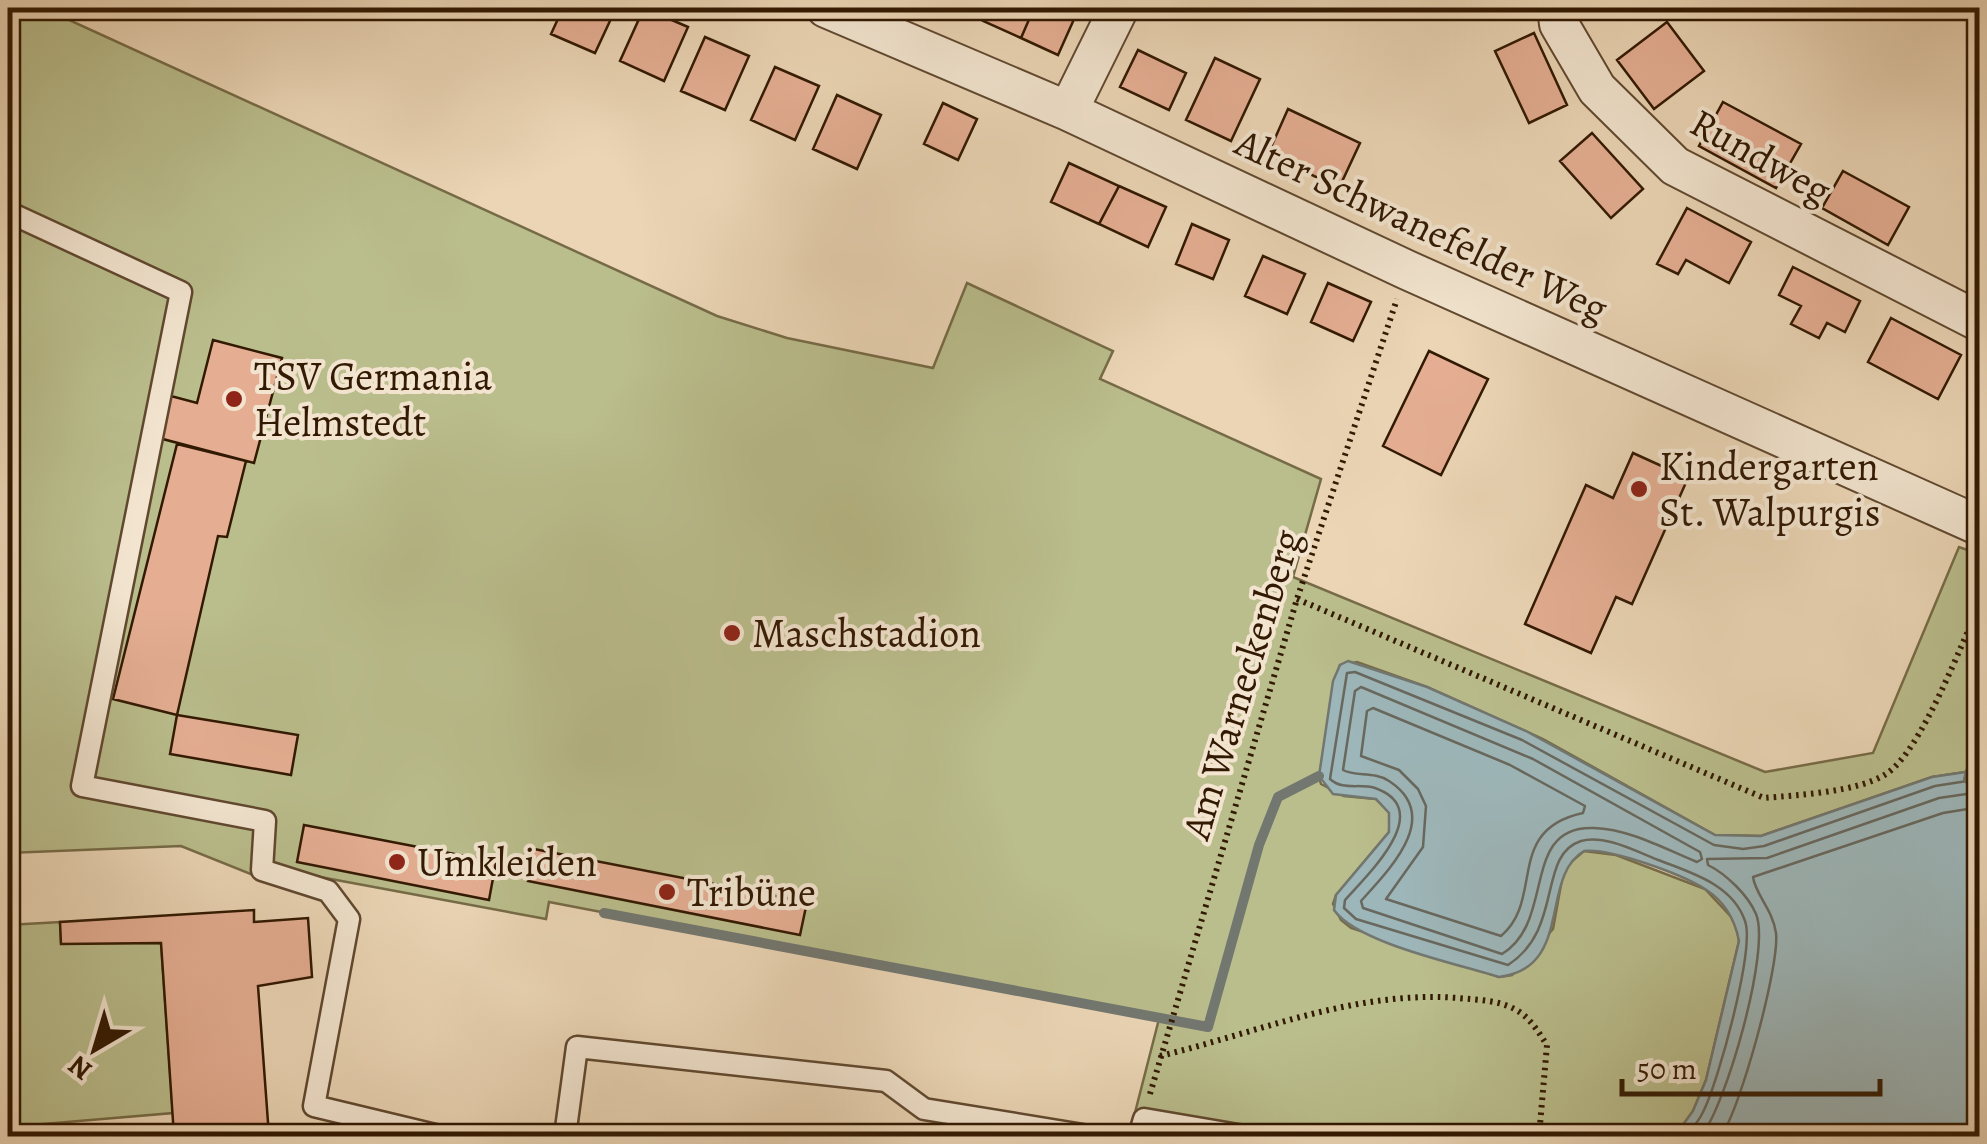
<svg xmlns="http://www.w3.org/2000/svg" width="1987" height="1144" viewBox="0 0 1987 1144" font-family="Alegreya,serif">
  <rect width="100%" height="100%" fill="#ebd5b5"/>
  <filter id="stains"><feTurbulence type="fractalNoise" baseFrequency=".002" numOctaves="4"/><feColorMatrix values="0 0 0 0 .2 0 0 0 0 .09 0 0 0 0 .02 0 0 0 .5 -.17"/></filter>
  <radialGradient id="worn" r=".72"><stop offset=".6" stop-color="#630" stop-opacity="0"/><stop offset="1" stop-color="#630" stop-opacity=".3"/></radialGradient>
  <!-- green -->
  <path fill="#babd8c" stroke="#766b47" stroke-width="2.5" d="M8,8H43L717,316L787,338L933,368L967,283L1113,351L1100,379L1321,479L1293,577L1765,772L1873,753L1959,547L1979,554V770L1932,777L1761,836L1715,835L1543,739L1427,687L1357,662L1340,665L1319,777L1321,784L1344,796L1376,799L1390,813L1389,832L1336,895L1333,904L1341,920L1351,928L1499,977L1512,975L1553,929L1564,868L1584,851L1616,855L1705,889L1736,922L1739,941L1706,1080L1693,1111L1675,1136H1129L1159,1019L549,902L546,919L293,872L288,889L181,846L8,853Z
    M60,922L61,943H161L173,1113L8,1127V925Z"/>
  <!-- water -->
  <path fill="#9db6b9" stroke="#727770" stroke-width="2.5" d="M1348,661L1427,687L1526,731L1715,835L1761,836L1932,777L1979,770L1980,1109L1963,1136H1675L1693,1111L1706,1080L1739,941C1735,920 1724,901 1705,889C1681,874 1611,848 1584,851C1539,877 1574,968 1499,977C1458,964 1357,943 1334,910L1336,895L1389,832V813L1376,799L1333,794L1319,776L1333,681L1340,665Z"/>
  <g fill="none" stroke-linecap="round" stroke-linejoin="round">
    <!-- shore -->
    <path stroke="#68685e" stroke-width="2.5" d="M1361,687L1533,759L1700,852L1702,859L1697,862C1665,849 1629,829 1594,828C1520,825 1556,922 1502,954L1363,908L1361,901C1390,869 1443,816 1389,781C1374,771 1356,777 1343,770L1355,691Z
      M1373,708L1510,765L1585,806L1583,813C1504,830 1545,899 1501,936L1386,899L1423,847L1426,806L1418,789L1399,770L1361,756L1367,711Z
      M1685,1136C1692,1129 1699,1121 1703,1112C1718,1083 1755,949 1745,921C1733,885 1692,873 1661,861C1639,853 1606,834 1581,841C1537,855 1564,929 1508,965L1356,919L1344,908L1345,900C1367,875 1437,810 1375,788C1359,783 1343,791 1330,779L1347,673L1355,672L1522,740L1714,845L1743,849L1764,846L1935,786L1980,779
      M1701,1136C1726,1106 1771,949 1756,914C1748,895 1726,874 1708,865L1707,859L1767,858L1939,798L1980,792
      M1721,1136C1740,1110 1780,965 1776,933C1773,910 1755,894 1753,877L1943,813L1980,807"/>
    <!-- stream -->
    <path stroke="#727770" stroke-width="10" d="M1968,779L1980,736
      M604,913L1208,1027L1259,845L1278,797L1319,776"/>
  </g>
  <!-- building -->
  <path fill="#e5ae93" stroke="#321902" stroke-width="2.5" d="M563,8H616L595,53L551,34Z
    M644,8L688,27L664,81L620,61Z
    M989,8H1034L1021,38L983,21Z
    M1034,8H1079L1058,55L1021,38Z
    M1667,22L1704,71L1654,109L1617,60Z
    M1534,33L1567,105L1529,123L1495,51Z
    M705,37L749,56L725,110L681,91Z
    M1138,50L1186,73L1169,110L1120,87Z
    M1215,58L1260,79L1231,141L1186,120Z
    M775,67L819,86L795,140L751,120Z
    M837,95L881,115L857,169L813,149Z
    M1723,102L1801,144L1776,188L1699,146Z
    M943,103L977,119L958,160L924,144Z
    M1288,109L1360,143L1339,188L1268,154Z
    M1592,133L1643,189L1611,218L1560,161Z
    M1069,163L1119,186L1099,224L1051,202Z
    M1843,171L1909,207L1888,245L1822,208Z
    M1119,186L1166,207L1148,247L1099,224Z
    M1687,208L1751,242L1729,283L1686,260L1678,274L1657,264Z
    M1192,224L1229,240L1213,279L1176,264Z
    M1263,256L1305,274L1287,314L1245,296Z
    M1793,267L1860,301L1845,332L1827,323L1819,338L1791,324L1801,306L1779,295Z
    M1328,283L1371,302L1353,341L1311,322Z
    M1891,318L1961,355L1938,399L1868,362Z
    M213,340L282,358L254,463L159,438L171,396L197,403Z
    M1429,351L1488,379L1441,475L1383,446Z
    M177,444L246,461L227,537L218,536L177,715L113,699Z
    M1633,453L1688,478L1632,604L1616,597L1591,653L1525,624L1586,485L1613,498Z
    M177,715L298,735L291,775L170,754Z
    M304,825L496,862L489,900L297,862Z
    M534,849L807,902L800,935L528,881Z
    M254,910V922L308,918L312,977L258,986L269,1136H170H174L161,943L61,944L60,922Z"/>
  <g fill="none" stroke-linecap="round" stroke-linejoin="round">
    <!-- service casing -->
    <g stroke="#60482f" stroke-width="25">
      <path id="service" d="M8,212L181,292L82,786L265,821L262,870L328,891L349,919L314,1106L439,1136
        M565,1136L577,1047L886,1081L924,1109L1089,1136
        M1139,1136L1144,1119L1244,1136"/>
    </g>
    <!-- minor casing -->
    <g stroke="#60482f" stroke-width="42">
      <path id="minor" d="M826,8L1068,111L1407,270L1980,526
        M1557,8L1559,24L1597,89L1675,166L1980,322
        M1068,111L1119,8"/>
    </g>
    <!-- path -->
    <path stroke="#321902" stroke-width="6" stroke-dasharray="2.5 5" stroke-linecap="butt" d="M1297,599L1764,798C1798,795 1858,792 1886,774C1921,752 1961,644 1980,604
      M1160,1056C1260,1032 1355,990 1458,998C1479,1000 1500,1000 1518,1011C1531,1019 1539,1033 1547,1045L1539,1136
      M1150,1094L1297,599L1397,299"/>
    <!-- service -->
    <use href="#service" stroke="#f2e4cf" stroke-width="20"/>
    <!-- minor -->
    <use href="#minor" stroke="#f2e4cf" stroke-width="38"/>
  </g>
  <!-- markers -->
  <g fill="#8f2418" stroke="#f2e4cf" stroke-width="4">
    <circle cx="234" cy="399" r="10"/>
    <circle cx="1639" cy="489" r="10"/>
    <circle cx="732" cy="633" r="10"/>
    <circle cx="397" cy="862" r="10"/>
    <circle cx="667" cy="892" r="10"/>
  </g>
  <g text-anchor="middle" stroke-width="8" stroke-linejoin="round" paint-order="stroke">
    <!-- street labels -->
    <g font-size="40" fill="#321902" stroke="#f2e4cf">
      <text transform="translate(1761 156) rotate(29)" y="14">Rundweg</text>
      <text transform="translate(1422 225) rotate(25)" y="14">Alter Schwanefelder Weg</text>
      <text transform="translate(1241 684) rotate(-73)" y="14">Am Warneckenberg</text>
    </g>
    <!-- poi labels -->
    <g font-size="40" fill="#321902" stroke="#f2e4cf" text-anchor="start">
      <text x="254" y="390">TSV Germania<tspan x="254" dy="46">Helmstedt</tspan></text>
      <text x="1659" y="480">Kindergarten<tspan x="1659" dy="46">St. Walpurgis</tspan></text>
      <text x="752" y="647">Maschstadion</text>
      <text x="417" y="876">Umkleiden</text>
      <text x="687" y="906">Tribüne</text>
    </g>
  </g>
  <!-- margin -->
  <rect width="1987" height="1144" fill="none" stroke="#ebd5b5" stroke-width="40"/>
  <rect x="10" y="10" width="1967" height="1124" fill="none" stroke="#321902" stroke-width="5"/>
  <rect x="20" y="20" width="1947" height="1104" fill="none" stroke="#321902" stroke-width="2.5"/>
  <!-- north arrow -->
  <g transform="translate(95 1049) rotate(218)" stroke="#f2e4cf" stroke-width="8" paint-order="stroke">
  <path d="M0-8L18 38L0 25L-18 38Z" fill="#321902"/>
  <text y="-15" font-size="28" font-weight="bold" text-anchor="middle" fill="#321902">N</text>
  </g>
  <!-- scale -->
  <path d="M1622 1079v15h258v-15" fill="none" stroke="#321902" stroke-width="5"/>
  <text x="1637" y="1079" font-size="30" fill="#321902" stroke="#f2e4cf" stroke-width="8" paint-order="stroke">50 m</text>
  <rect width="100%" height="100%" filter="url(#stains)"/>
  <rect width="100%" height="100%" fill="url(#worn)"/>
</svg>
